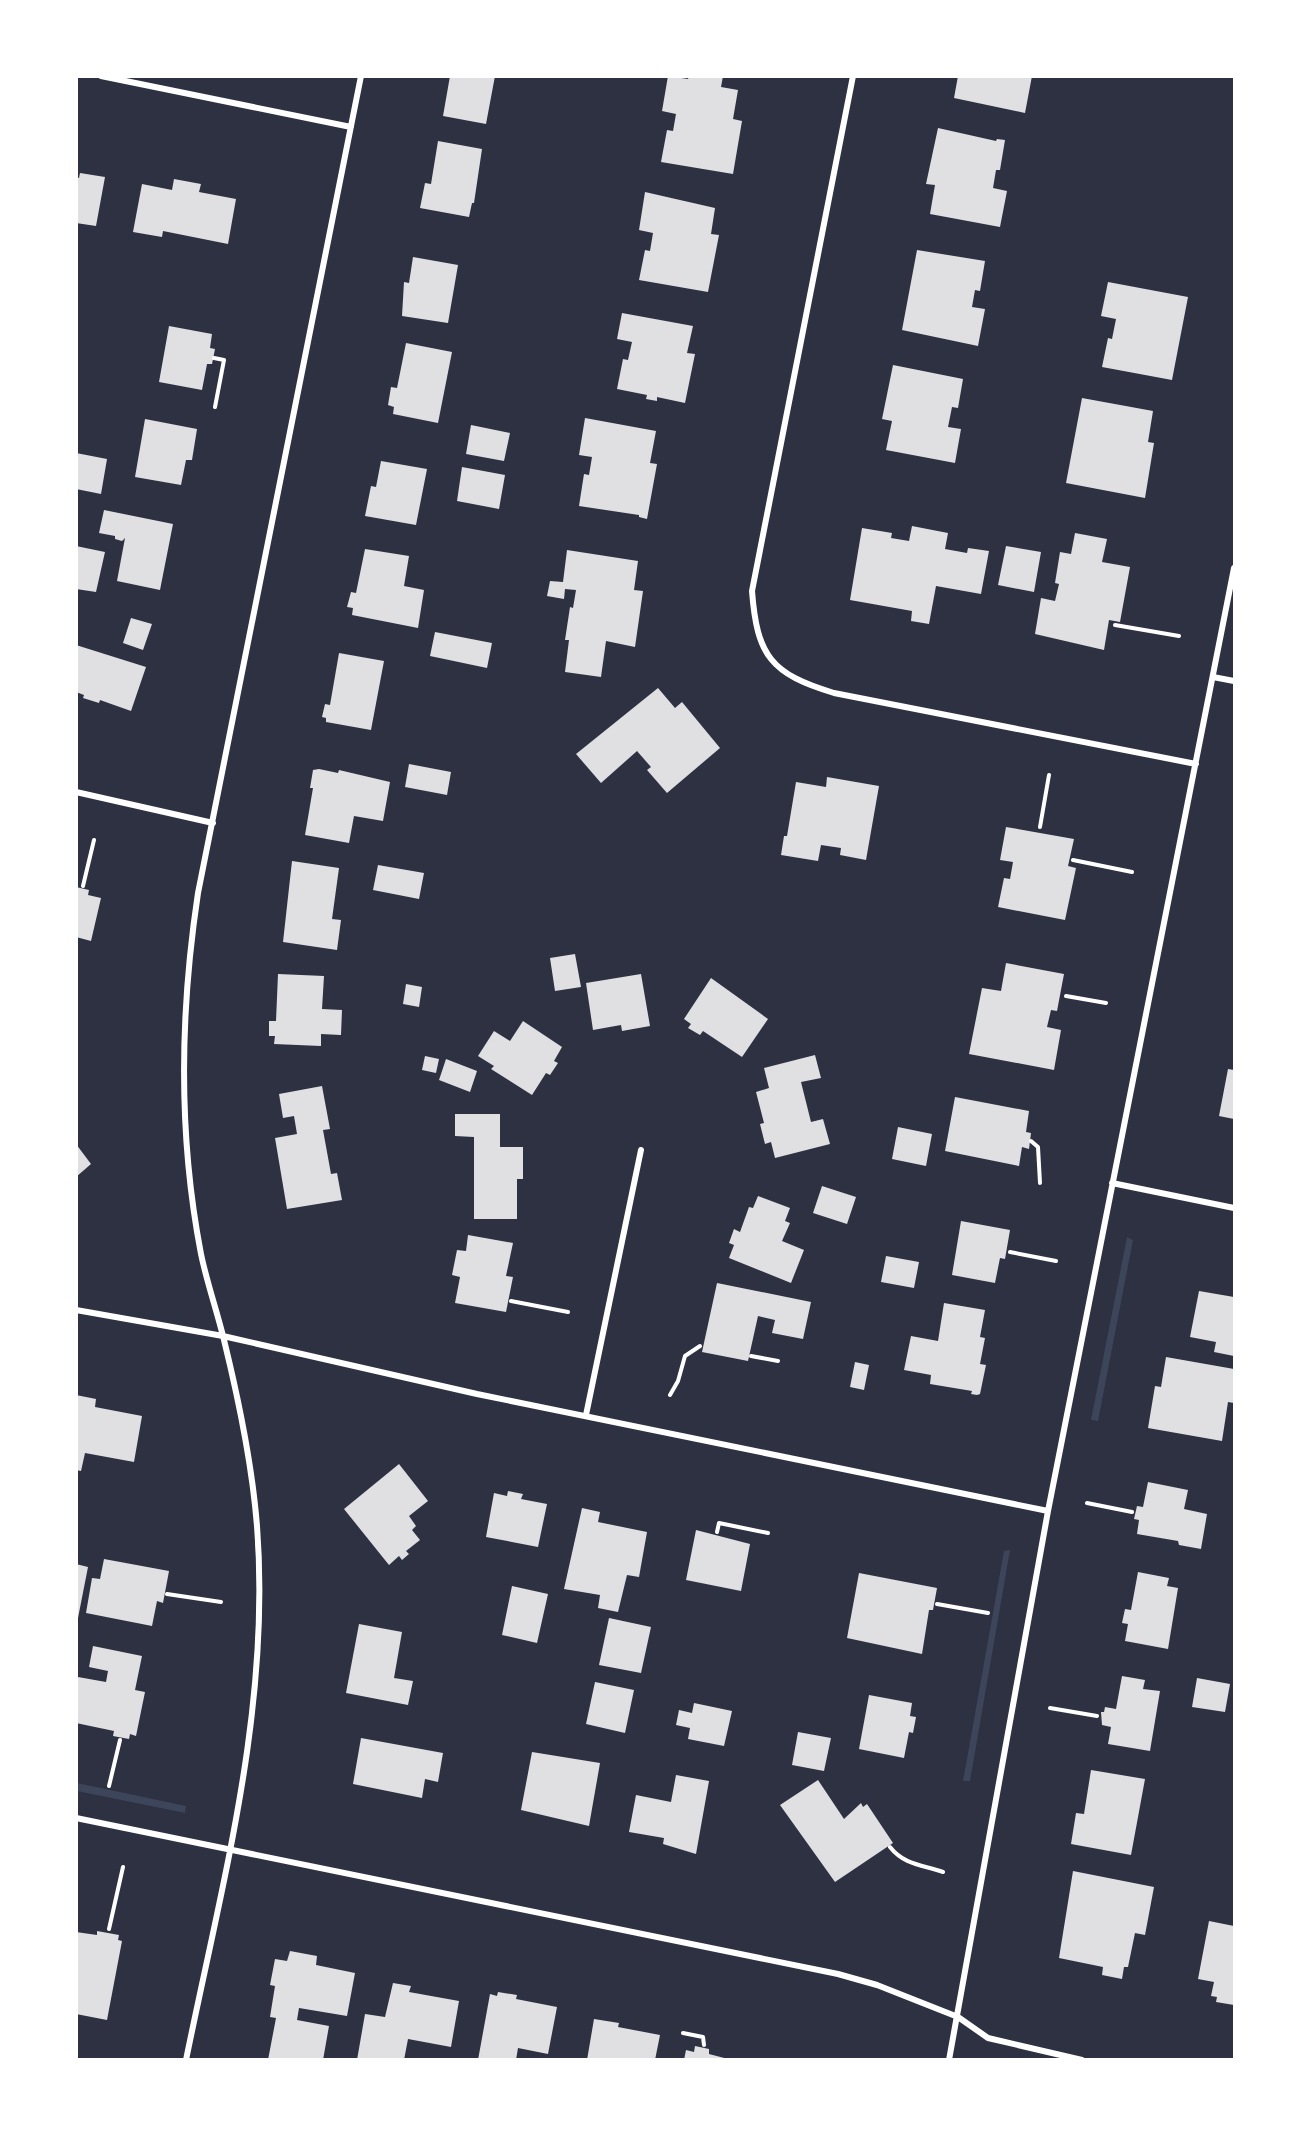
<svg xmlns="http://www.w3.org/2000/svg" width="1311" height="2136" viewBox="0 0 1311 2136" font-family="'PT Serif',serif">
  <rect width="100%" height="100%" fill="#2d3142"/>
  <!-- green -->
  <path fill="#3c4559" d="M1127,1237L1133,1240L1098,1421L1091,1420Z
    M1010,1550L970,1781H963L1004,1551Z
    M77,1783L186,1806L185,1813L77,1791Z"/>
  <!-- building -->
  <path fill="#e0e0e3" d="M450,76H495L486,124L443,116Z
    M668,76L688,79L689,76H723L721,87L738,90L733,119L742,121L733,174L661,162L667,130L673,131L676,114L662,111Z
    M958,76H1032L1025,113L954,98Z
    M938,128L996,141L997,139L1005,140L1000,170H996L993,188L1007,191L1000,227L930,214L935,185L926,184Z
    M438,141L482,149L474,203H472L469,217L420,208L425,183L431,184Z
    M80,173L105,177L96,226L76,223V177L79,178Z
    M174,179L201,184L199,192L236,199L228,244L163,231L162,237L133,232L142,184L172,190Z
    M645,192L715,208L711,234L719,235L708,292L639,280L645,250L650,251L653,233L639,230Z
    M917,250L985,261L980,291L975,290L972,307L985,309L978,346L902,330Z
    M413,257L458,265L448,323L402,316L404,282L409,283Z
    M1108,282L1188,297L1172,380L1102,367L1108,338L1112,339L1116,319L1101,316Z
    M622,313L693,326L687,353L695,354L685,403L657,397V401L646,399L647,395L617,389L623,359L628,360L632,342L617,339Z
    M169,326L212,334L210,348L215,349L212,364H207L202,390L159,382Z
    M406,343L452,352L438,423L393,414L394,407L388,405L391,387L397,388Z
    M893,365L963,379L958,408L952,407L948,427L961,429L955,463L886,450L892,421L882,419Z
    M1082,398L1153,411L1148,442L1154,443L1145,498L1066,483Z
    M585,418L656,431L650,463L657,464L647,519L639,517V515L579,506L584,474L589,475L592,457L579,455Z
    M145,419L197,429L192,460H186L181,485L135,477Z
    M471,425L510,433L504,461L466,454Z
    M76,453L107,459L101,494L76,489Z
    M381,461L427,469L416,525L365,516L371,486L376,487Z
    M462,467L505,475L499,509L457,501Z
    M104,510L173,524L160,590L117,581L125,538L122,541L115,539V536L99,533Z
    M912,526L948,533L945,549L967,553L968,548L989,551L981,594L936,586L929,624L911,621L912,611L850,600L862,528L892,533L891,538L909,541Z
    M1075,533L1107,539L1102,562L1130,567L1120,622L1109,620L1104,650L1035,634L1041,598L1055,601L1059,584L1055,583L1060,552L1071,554Z
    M76,546L105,552L96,592L76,589Z
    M1006,546L1041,552L1034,592L998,585Z
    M365,549L409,556L404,586L424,590L418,628L352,615L353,608L347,607L351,592L356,593Z
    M567,550L638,561L634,590L643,591L635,647L606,641L601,677L565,672L569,640H565L570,607L573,608L576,590L565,589L564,599L547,596L550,581L563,582Z
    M131,618L152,624L143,650L123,643Z
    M435,632L492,643L487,668L430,656Z
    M76,645L146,667L131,711L100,700L99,703L83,698L84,695L76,692Z
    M339,653L384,661L371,730L326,722V718L322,717L325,704L330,705Z
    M658,688L675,708L682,702L720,748L667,793L647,770L651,767L637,751L601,783L576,754Z
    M409,764L451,772L447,795L405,787Z
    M319,769L338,773L339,770L390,782L383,821L354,816L349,843L305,835L313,788H310L313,770Z
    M827,777L879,786L866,860L840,855L841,848L821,845L818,861L781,855L784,836H787L796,782L826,787Z
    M1006,827L1074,839L1068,866L1076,868L1065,920L998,907L1004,878L1010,879L1013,862L1000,860Z
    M292,861L339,868L332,919L341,920L337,950L283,942Z
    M378,865L424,873L419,899L373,890Z
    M76,887L89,890L88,895L101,898L91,941L76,937Z
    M575,954L581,987L555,991L550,958Z
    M1006,963L1064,974L1057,1011L1051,1010L1047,1027L1061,1030L1054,1070L969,1054L982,988L1001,991Z
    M278,974L324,976L322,1009L342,1010L341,1035L321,1034V1046L274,1044L275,1036H269V1021H276Z
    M641,974L650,1026L622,1031L621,1025L593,1030L586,983Z
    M711,978L768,1019L742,1057L703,1031L700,1035L688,1028L691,1024L684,1019Z
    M406,984L422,987L419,1007L403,1004Z
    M523,1021L562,1047L554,1061L558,1063L550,1075L546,1073L532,1095L491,1069L494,1066L478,1056L494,1031L510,1041Z
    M815,1055L821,1078L801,1082L811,1122L823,1119L830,1144L775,1158L771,1142L765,1144L760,1124L764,1123L756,1092L769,1088L764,1068Z
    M425,1056L439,1059L436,1073L422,1070Z
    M446,1059L477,1071L470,1092L439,1080Z
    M1228,1069L1234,1070V1119L1219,1116Z
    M322,1086L330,1129L323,1130L331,1174L337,1173L342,1200L287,1209L275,1138L297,1134L294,1116L283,1118L279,1094Z
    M955,1097L1029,1111L1026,1132L1031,1133L1029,1149L1022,1147L1019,1166L945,1151Z
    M455,1114H500V1147H523V1179H517V1219H474V1137L455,1136Z
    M898,1127L932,1134L926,1166L892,1159Z
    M76,1144L91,1164L76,1177Z
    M822,1186L856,1197L847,1224L813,1213Z
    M758,1196L790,1208L785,1221L790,1223L782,1241L804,1250L791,1283L729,1258L734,1245L729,1243L734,1229L740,1232L749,1207L753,1208Z
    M961,1221L1010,1230L1005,1259L1000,1258L995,1283L952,1275Z
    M468,1235L513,1243L506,1276L513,1277L506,1312L455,1303L460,1277L452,1275L457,1250L466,1251Z
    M886,1256L919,1262L914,1288L881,1282Z
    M717,1283L811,1302L803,1339L772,1333L775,1320L758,1316L748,1361L702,1352Z
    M1199,1291L1234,1297V1356L1214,1352L1216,1342L1190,1337Z
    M944,1303L985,1310L980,1337L985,1338L980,1364L986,1365L980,1394L977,1395L971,1394L972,1391L930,1384L931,1375L904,1370L911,1336L938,1341Z
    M1166,1357L1234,1369V1403L1228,1402L1222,1441L1148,1428L1155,1386L1161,1387Z
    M855,1362L869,1365L864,1390L850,1387Z
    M76,1395L96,1399L95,1407L142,1416L134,1462L85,1453L81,1471L76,1470Z
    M399,1464L428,1501L409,1516L416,1526L412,1530L420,1540L406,1551L409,1554L402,1560L399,1556L389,1565L344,1509Z
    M1148,1482L1188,1490L1184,1509L1207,1514L1201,1549L1179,1545L1178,1541L1137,1534L1139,1520L1134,1519L1137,1506L1143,1507Z
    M508,1491L523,1494L521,1499L547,1504L538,1547L486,1537L494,1493L507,1496Z
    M582,1508L600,1512L598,1522L647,1532L639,1577L627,1575L618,1612L598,1608L600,1595L564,1589Z
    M696,1530L750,1544L741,1591L686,1580Z
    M104,1559L169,1571L163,1603L157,1601L152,1626L86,1613L92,1578L100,1579Z
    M76,1564L88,1567L78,1618H76Z
    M1138,1572L1169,1578L1167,1586L1178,1588L1168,1649L1125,1641L1128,1624L1122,1623L1125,1609L1131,1610Z
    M859,1573L937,1588L933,1610H929L922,1654L847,1638Z
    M512,1586L548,1594L537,1643L502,1635Z
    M609,1618L651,1627L641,1673L599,1665Z
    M359,1624L402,1632L394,1678L413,1681L408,1705L346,1693Z
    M93,1646L142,1656L135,1690L145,1692L136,1736L130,1734L129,1739L113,1736L114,1731L76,1723L78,1677L106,1682L108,1671L89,1667Z
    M1122,1676L1145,1680L1143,1689L1160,1691L1150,1751L1108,1744L1111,1727L1102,1725L1101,1712H1104L1105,1707L1116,1709Z
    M1197,1678L1230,1684L1225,1712L1192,1707Z
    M595,1682L634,1690L625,1733L586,1724Z
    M869,1695L912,1703L910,1716L916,1717L913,1733L909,1732L904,1758L859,1749Z
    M694,1703L732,1711L724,1746L688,1739L690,1728L676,1725L679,1710L692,1713Z
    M798,1732L831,1738L824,1771L792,1765Z
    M361,1738L443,1753L438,1782L425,1779L422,1798L353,1784Z
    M532,1752L600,1763L589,1826L521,1810Z
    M1091,1770L1145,1779L1131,1855L1071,1844L1076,1813L1084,1814Z
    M676,1775L709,1781L696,1854L663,1844L664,1838L629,1832L636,1795L671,1802Z
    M818,1780L844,1819L861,1803L863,1807L867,1804L893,1843L835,1882L780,1805Z
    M1073,1871L1154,1887L1145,1935L1135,1933L1128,1967H1124L1122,1979L1102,1975L1103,1967L1059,1958Z
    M1209,1921L1234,1926V2005L1216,2002L1217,1997L1211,1996L1214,1982L1198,1979Z
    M97,1931L119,1935L118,1940L122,1941L107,2020L76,2014V1932L97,1935Z
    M290,1951L317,1956L316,1965L355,1973L347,2016L299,2008L297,2020L329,2026L323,2060H268L276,2018L270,2017L275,1986L270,1985L275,1959L287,1961Z
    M393,1983L411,1986L409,1992L459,2001L451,2047L408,2039L404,2060H357L365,2014L385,2017Z
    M498,1992L517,1995L516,1999L557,2007L548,2054L518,2048L516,2060H478L490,1994L497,1996Z
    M594,2019L619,2023L618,2027L660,2035L655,2060H587Z
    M695,2046L709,2049V2054L732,2060H684L686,2050L694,2052Z"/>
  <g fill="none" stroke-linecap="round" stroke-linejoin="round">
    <!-- path -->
    <path stroke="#fff" stroke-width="4" d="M214,358L224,360L215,407
      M1115,625L1179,636
      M1040,827L1049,775
      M1073,860L1132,872
      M83,886L94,840
      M1066,996L1106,1003
      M1031,1141L1038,1147L1040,1183
      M1010,1252L1056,1261
      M511,1301L568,1312
      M751,1356L778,1361
      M670,1395L678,1381L685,1356L700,1346
      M1087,1503L1132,1512
      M717,1532L719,1523L768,1533
      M167,1594L221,1602
      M937,1604L988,1613
      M1050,1708L1097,1716
      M109,1786L120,1740
      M890,1847C904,1865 923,1865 943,1872
      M109,1929L123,1867
      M683,2033L703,2037L704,2045"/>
    <!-- minor -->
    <path stroke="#fff" stroke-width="6" d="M101,76L351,127
      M853,76L752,591C757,656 771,674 834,693L1196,764
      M1213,677L1234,681
      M76,792L213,823
      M1112,1183L1234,1208
      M76,1310L223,1336L477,1394L1048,1511
      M586,1415L641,1150
      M76,1818L838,1974L877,1985L958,2017L988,2038L1082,2060
      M186,2060C222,1883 271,1708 257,1526C252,1463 239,1401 224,1340C217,1311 207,1283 201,1254C178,1135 180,1012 198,893L361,76
      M949,2060L1048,1511L1234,568"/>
  </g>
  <!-- border -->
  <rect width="1311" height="2136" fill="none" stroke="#ffffff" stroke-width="156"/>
</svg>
